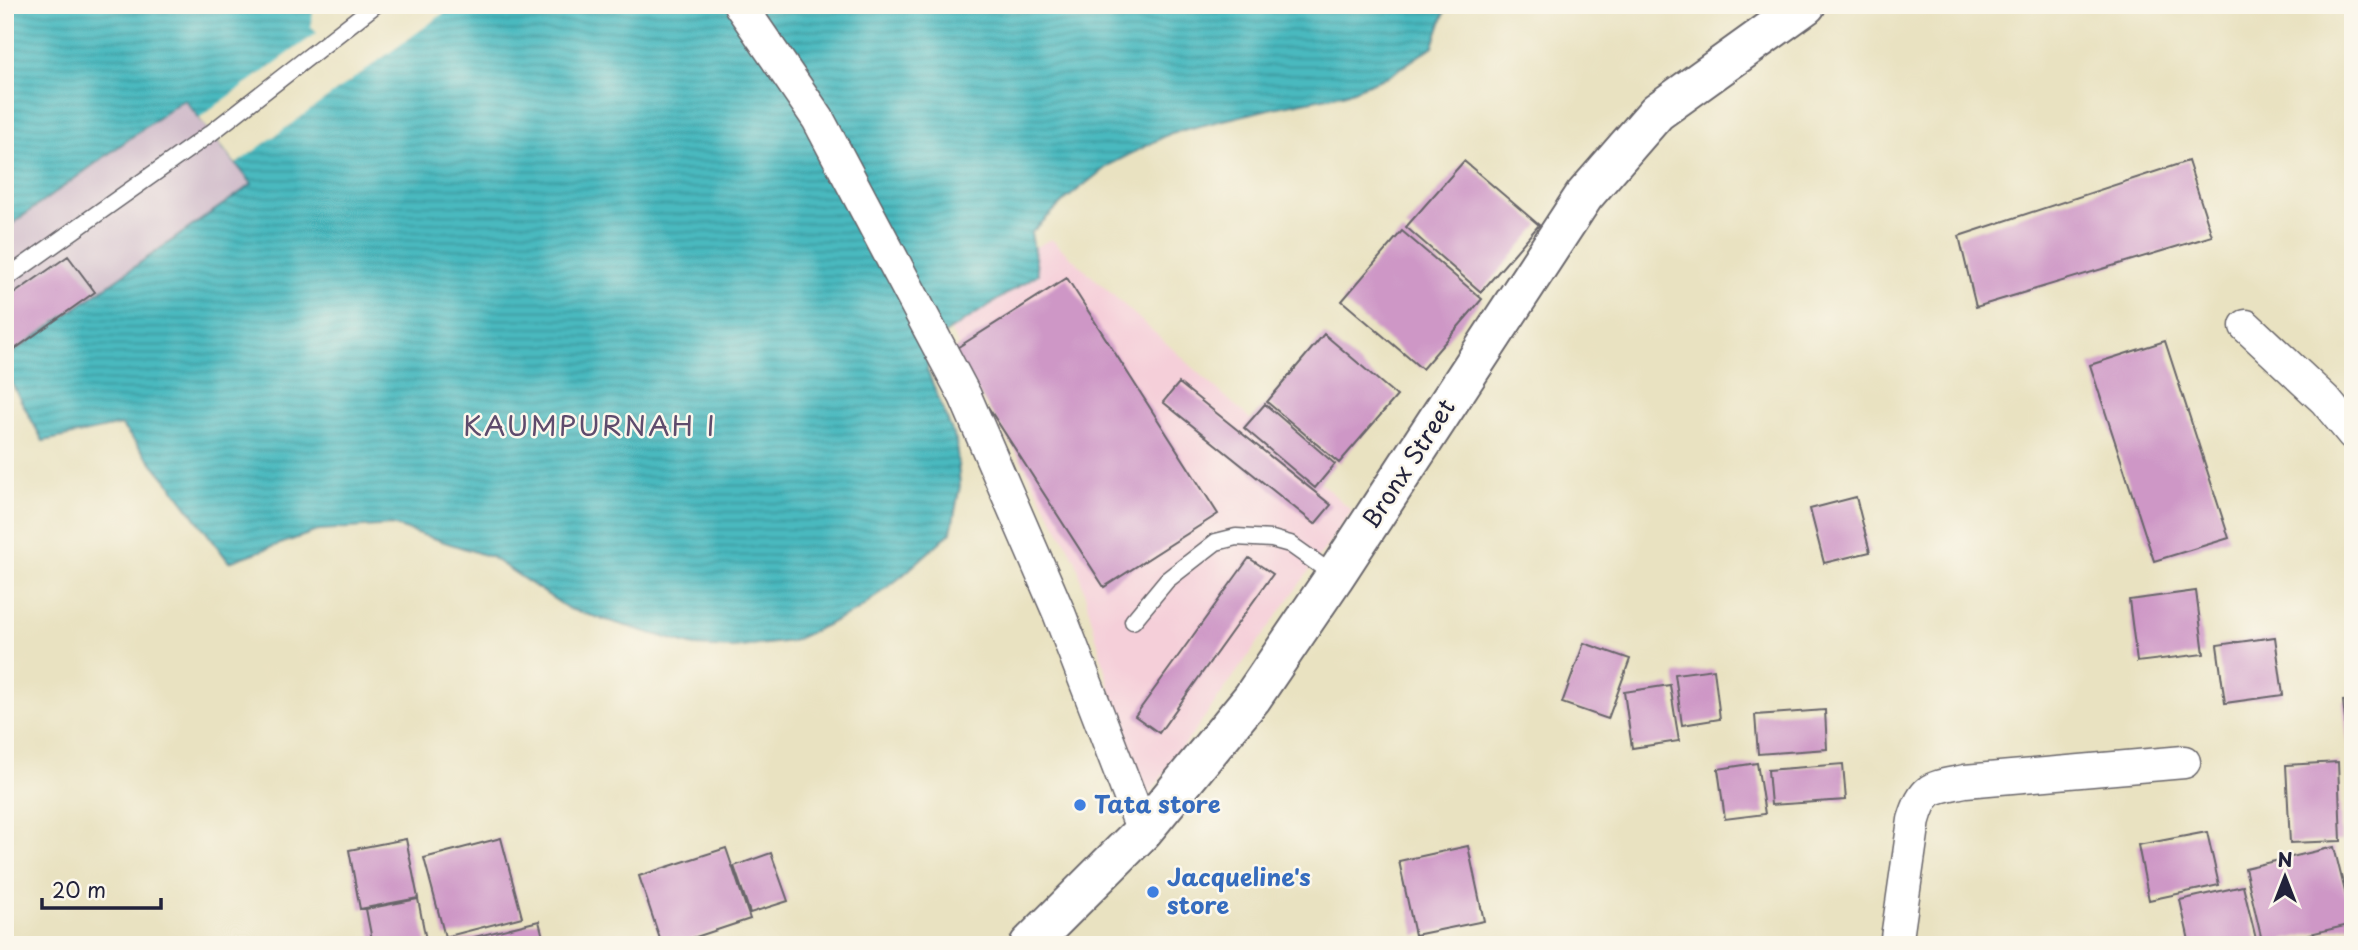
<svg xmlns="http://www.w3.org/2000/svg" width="2358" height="950" viewBox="0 0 2358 950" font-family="'Playpen Sans',sans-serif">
  <defs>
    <pattern id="water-rules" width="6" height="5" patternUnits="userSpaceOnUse" patternTransform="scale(1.75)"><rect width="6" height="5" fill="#49b9bf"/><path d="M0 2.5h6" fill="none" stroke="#3c969c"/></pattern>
  </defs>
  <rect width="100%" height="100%" fill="#fbf7ec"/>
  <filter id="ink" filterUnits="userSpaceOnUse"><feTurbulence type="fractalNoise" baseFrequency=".0143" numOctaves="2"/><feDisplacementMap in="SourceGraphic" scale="14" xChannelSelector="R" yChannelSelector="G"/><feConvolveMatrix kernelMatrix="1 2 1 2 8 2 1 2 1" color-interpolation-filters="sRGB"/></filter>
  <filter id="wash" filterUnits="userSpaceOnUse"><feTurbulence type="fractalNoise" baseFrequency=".00686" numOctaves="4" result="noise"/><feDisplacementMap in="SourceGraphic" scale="28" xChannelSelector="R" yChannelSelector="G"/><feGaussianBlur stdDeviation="1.57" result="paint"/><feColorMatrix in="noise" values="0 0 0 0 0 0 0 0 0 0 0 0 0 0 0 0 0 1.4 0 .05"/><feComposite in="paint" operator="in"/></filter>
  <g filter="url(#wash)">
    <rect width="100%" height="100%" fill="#e9e2c1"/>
    <!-- built -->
    <path fill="#f5cfd9" d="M1051,239L1352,511L1141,806L1076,561L933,299Z"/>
    <!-- industrial -->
    <path fill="#d1bdcb" d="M184,99L252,184L5,358V229Z"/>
    <!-- water -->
    <path fill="url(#water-rules)" stroke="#366e7d" stroke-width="2" d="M5,5H1447L1433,46L1389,76L1343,94L1273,108L1171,133L1109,165L1065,200L1031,233L1038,274L932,342L927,370L956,441L960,486L951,532L902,576L857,611L792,641L733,648L694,646L569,609L491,557L392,525L320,530L229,562L170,484L121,425L43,441L5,371V358L252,184L184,99L5,229Z"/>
    <!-- pier -->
    <path fill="#e9e2c1" d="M314,5H455L236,164L199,118L317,33L311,27Z"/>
    <g id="blocks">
      <!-- building -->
      <path fill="#ce97c6" d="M1464,161L1539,225L1481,292L1406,227Z
        M2188,161L2212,236L1976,307L1959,236Z
        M1402,231L1482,299L1422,369L1342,301Z
        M68,256L95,292L5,356V300Z
        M1067,278L1218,514L1104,587L952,351Z
        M1324,334L1397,396L1339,463L1267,402Z
        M2165,341L2229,538L2154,561L2090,365Z
        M1179,383L1331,505L1315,524L1163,402Z
        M1265,404L1335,464L1315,488L1244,428Z
        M1856,497L1870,552L1824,563L1810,509Z
        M1249,558L1273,574L1159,733L1135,716Z
        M2196,591L2204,654L2137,662L2129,600Z
        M2275,637L2283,695L2225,703L2217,645Z
        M1584,643L1630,659L1608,719L1562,703Z
        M1714,669L1720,719L1682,725L1675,674Z
        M1670,685L1679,741L1632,748L1624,692Z
        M2353,700V757H2349L2343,701Z
        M1825,710L1827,749L1758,754L1755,715Z
        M2338,762L2341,841L2290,843L2286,765Z
        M1757,763L1765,814L1725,819L1718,769Z
        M1843,764L1846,800L1771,805L1768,770Z
        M2207,832L2219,885L2149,900L2138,845Z
        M501,838L522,917L445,937L424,858Z
        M406,839L418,898L360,909L349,850Z
        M1468,846L1484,921L1415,935L1399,861Z
        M2334,847L2353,924L2263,945L2245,868Z
        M726,848L750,919L672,945H662L639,876Z
        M771,853L788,901L750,913L734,866Z
        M2243,886L2257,943L2190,945L2180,900Z
        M418,899L427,945H373L366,909Z
        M539,921L545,945H446V944Z"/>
    </g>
  </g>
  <g filter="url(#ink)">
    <use href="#blocks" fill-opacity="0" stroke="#68656a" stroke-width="2"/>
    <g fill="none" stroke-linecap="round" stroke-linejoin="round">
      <!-- lane casing -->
      <g stroke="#68656a" stroke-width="19">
        <path id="lane" d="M5,279L211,133L375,5
          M1133,621L1167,580L1216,542L1236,537L1272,539L1290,544L1335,576"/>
      </g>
      <!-- street casing -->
      <g stroke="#68656a" stroke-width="35">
        <path id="street" d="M740,5L818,119L965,396L1059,613L1143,831
          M2246,326L2325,400L2353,434
          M1896,945L1914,820C1924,785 1933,788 1965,781L2184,762"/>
      </g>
      <!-- secondary casing -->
      <g stroke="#68656a" stroke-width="42">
        <path id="secondary" d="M1029,945L1143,831L1252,698L1335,576L1584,196L1657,112L1806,5"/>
      </g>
      <!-- lane -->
      <use href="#lane" stroke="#fff" stroke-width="16"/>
      <!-- street -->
      <use href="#street" stroke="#fff" stroke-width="32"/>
      <!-- secondary -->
      <use href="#secondary" stroke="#fff" stroke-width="38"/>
    </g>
  </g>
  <!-- markers -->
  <g fill="#3f7fe0" stroke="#fbf7ec" stroke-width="2.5">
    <circle cx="1080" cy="805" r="7"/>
    <circle cx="1153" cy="892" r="7"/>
  </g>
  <g text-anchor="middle" stroke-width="5" stroke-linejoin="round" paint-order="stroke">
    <!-- street labels -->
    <g font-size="24" fill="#22223b" stroke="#fbf7ec">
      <text transform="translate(1409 464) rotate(-57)" y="8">Bronx Street</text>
    </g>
    <!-- shop labels -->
    <g font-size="24" font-weight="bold" fill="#366cbe" stroke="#fbf7ec" text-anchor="start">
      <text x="1094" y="813">Tata store</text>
      <text x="1167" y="886">Jacqueline's<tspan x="1167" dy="28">store</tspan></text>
    </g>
    <!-- quarter labels -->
    <g font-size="28" letter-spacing="2" fill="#5e4b6c" stroke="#fbf7ec">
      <text x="590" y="436">KAUMPURNAH I</text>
    </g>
  </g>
  <!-- margin -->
  <rect width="2358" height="950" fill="none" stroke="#fbf7ec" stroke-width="28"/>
  <!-- north arrow -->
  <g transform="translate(2285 877)" stroke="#fbf7ec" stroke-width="5" paint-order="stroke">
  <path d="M0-5L12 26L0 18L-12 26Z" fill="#22223b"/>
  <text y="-10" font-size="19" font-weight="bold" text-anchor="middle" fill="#22223b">N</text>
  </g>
  <!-- scale -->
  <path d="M42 898v10h119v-10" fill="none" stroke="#22223b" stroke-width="3.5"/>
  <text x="52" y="898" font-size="21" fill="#22223b" stroke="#fbf7ec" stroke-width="5" paint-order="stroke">20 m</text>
</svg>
